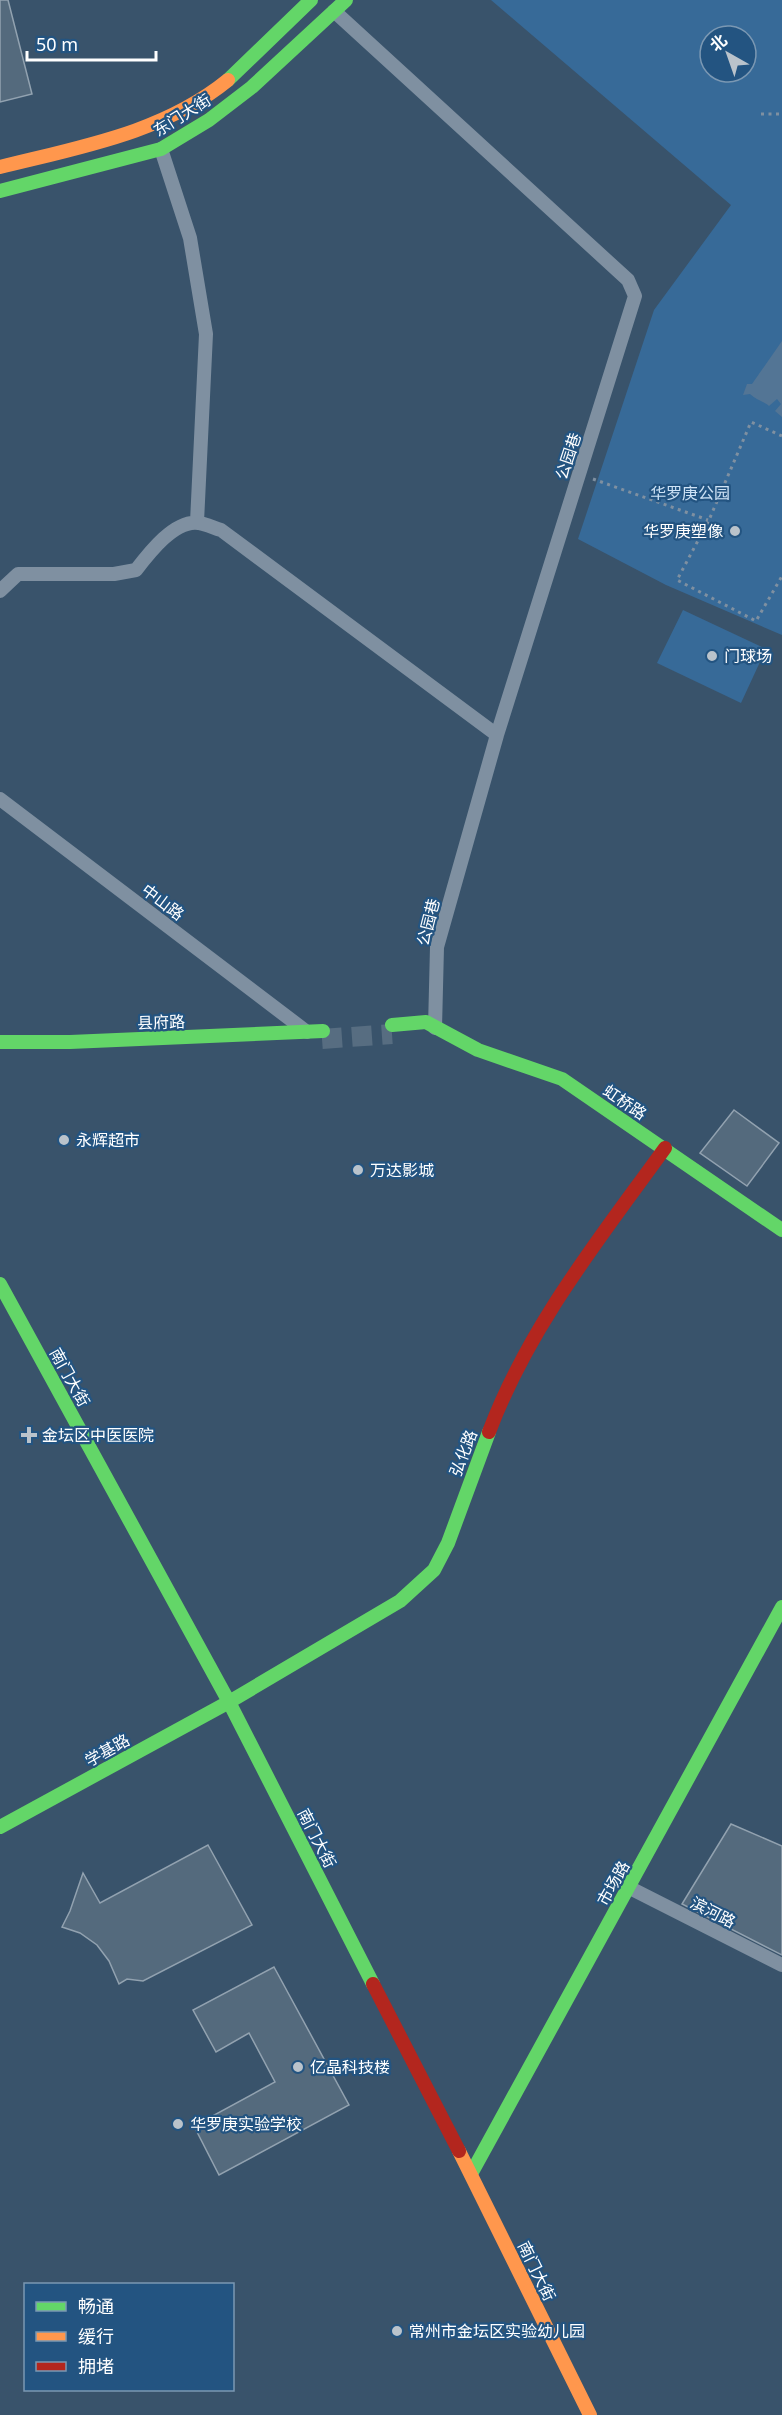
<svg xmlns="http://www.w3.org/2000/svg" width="782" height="2415" viewBox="0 0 782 2415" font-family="'Noto Sans','Noto Sans SC',sans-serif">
  <rect width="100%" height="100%" fill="#39536b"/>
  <!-- green -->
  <path fill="#376a98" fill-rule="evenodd" d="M491,0H782V635L666,585L578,539L654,310L731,205ZM710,36H746V72H710Z
    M683,610L766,649L741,703L657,663Z"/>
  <!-- water -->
  <path fill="#537595" d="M782,341V417L775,411L781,404L777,399L769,406C763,401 756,400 750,394L743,395L747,384H752Z"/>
  <!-- building -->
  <path fill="#546a7d" stroke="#92a2b0" stroke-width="1.5" d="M0,0H8L32,94L0,102Z
    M734,1110L779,1143L747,1186L700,1153Z
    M731,1824L782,1846V1955L682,1904Z
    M208,1845L252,1925L143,1981L127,1979L119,1984L109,1961L97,1945L80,1933L62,1927L70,1911L83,1873L100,1903Z
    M274,1967L349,2105L219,2175L194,2126L275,2082L249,2033L216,2052L193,2010Z"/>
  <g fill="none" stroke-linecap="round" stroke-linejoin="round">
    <!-- secondary-tunnel -->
    <path stroke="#576d81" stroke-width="20" stroke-dasharray="20 10" stroke-linecap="butt" d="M322,1039L392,1034"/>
    <!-- path -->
    <path stroke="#7f90a1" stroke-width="3" stroke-dasharray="3 4.5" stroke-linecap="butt" d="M761,114H782
      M782,436L751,422L709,520L677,580L756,621L782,576
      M593,479L708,520"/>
    <!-- street -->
    <path stroke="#7f90a1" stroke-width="14" d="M334,11L628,280L635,296L497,735L437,947L435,1028
      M161,149L190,238L206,334L197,522
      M0,591L18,574H114L136,570C149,553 175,519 199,523C206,524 214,528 221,530L497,735
      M0,799L307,1032
      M630,1888L782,1965"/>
    <!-- fast -->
    <path stroke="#63d668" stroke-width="14" d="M228,80L311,0
      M0,191L161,149L209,120L252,87L346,0
      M392,1025L426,1022L478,1050L562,1079L782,1230
      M0,1042H70L323,1031
      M0,1284L229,1702L373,1984
      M0,1827L229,1702L400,1601L434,1570L448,1543L489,1432
      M471,2174L782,1607"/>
    <!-- slow -->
    <path stroke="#ff974d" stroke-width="14" d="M0,167C80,147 163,133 228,80
      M459,2151L590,2415"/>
    <!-- jam -->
    <path stroke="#b3261e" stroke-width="14" d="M489,1432C529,1326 600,1238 665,1148
      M373,1984L459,2151"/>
  </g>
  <!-- markers -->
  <g fill="#bac3cb" stroke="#235481" stroke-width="2">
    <circle cx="735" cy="531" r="6"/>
    <circle cx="712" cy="656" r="6"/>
    <circle cx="64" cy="1140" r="6"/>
    <circle cx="358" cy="1170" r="6"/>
    <path d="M26 1426h6v6h6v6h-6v6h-6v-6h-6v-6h6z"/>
    <circle cx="298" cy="2067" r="6"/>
    <circle cx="178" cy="2124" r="6"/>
    <circle cx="397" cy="2331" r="6"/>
  </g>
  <g text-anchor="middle" stroke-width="4.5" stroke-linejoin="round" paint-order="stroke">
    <!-- street labels -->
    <g font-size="16" fill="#fff" stroke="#235481">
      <text transform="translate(182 115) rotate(-32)" y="6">东门大街</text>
      <text transform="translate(568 456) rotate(-72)" y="6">公园巷</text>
      <text transform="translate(163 902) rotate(37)" y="6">中山路</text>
      <text transform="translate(428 922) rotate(-76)" y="6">公园巷</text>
      <text transform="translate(161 1022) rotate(-2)" y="6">县府路</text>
      <text transform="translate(625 1102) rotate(34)" y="6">虹桥路</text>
      <text transform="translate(70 1377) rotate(61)" y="6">南门大街</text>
      <text transform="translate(463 1453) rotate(-69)" y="6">弘化路</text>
      <text transform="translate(107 1750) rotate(-29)" y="6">学基路</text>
      <text transform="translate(317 1838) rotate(63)" y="6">南门大街</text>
      <text transform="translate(613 1883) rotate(-61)" y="6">市场路</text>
      <text transform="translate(713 1912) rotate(27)" y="6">滨河路</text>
      <text transform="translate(537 2271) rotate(64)" y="6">南门大街</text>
    </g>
    <!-- park labels -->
    <g font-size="16" fill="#cee3f6" stroke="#235481">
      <text x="690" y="499">华罗庚公园</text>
    </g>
    <!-- poi labels -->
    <g font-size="16" fill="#fff" stroke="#235481" text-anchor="start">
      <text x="723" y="537" text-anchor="end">华罗庚塑像</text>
      <text x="724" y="662">门球场</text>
      <text x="76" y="1146">永辉超市</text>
      <text x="370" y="1176">万达影城</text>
      <text x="42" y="1441">金坛区中医医院</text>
      <text x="310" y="2073">亿晶科技楼</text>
      <text x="190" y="2130">华罗庚实验学校</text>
      <text x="409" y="2337">常州市金坛区实验幼儿园</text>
    </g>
  </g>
  <!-- legend -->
  <rect x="24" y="2283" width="210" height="108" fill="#235481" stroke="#7b98b3" stroke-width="1.5"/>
  <rect x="36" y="2302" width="30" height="9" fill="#63d668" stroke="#7b98b3" stroke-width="1.5"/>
  <text x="78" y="2313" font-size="18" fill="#ffffff">畅通</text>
  <rect x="36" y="2332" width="30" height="9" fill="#ff974d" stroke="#7b98b3" stroke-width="1.5"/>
  <text x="78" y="2343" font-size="18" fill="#ffffff">缓行</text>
  <rect x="36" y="2362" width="30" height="9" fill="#b3261e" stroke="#7b98b3" stroke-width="1.5"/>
  <text x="78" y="2373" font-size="18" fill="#ffffff">拥堵</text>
  <!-- north arrow -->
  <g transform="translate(728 54) rotate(320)"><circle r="28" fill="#235481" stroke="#7b98b3" stroke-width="1.5"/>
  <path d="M0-4.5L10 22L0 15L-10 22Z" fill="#bac3cb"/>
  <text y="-9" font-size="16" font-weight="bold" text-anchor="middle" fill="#ffffff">北</text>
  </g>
  <!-- scale -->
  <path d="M27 51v9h129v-9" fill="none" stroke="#ffffff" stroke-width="3"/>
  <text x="36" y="51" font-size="18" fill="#ffffff" stroke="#235481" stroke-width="4.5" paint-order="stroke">50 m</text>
</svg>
